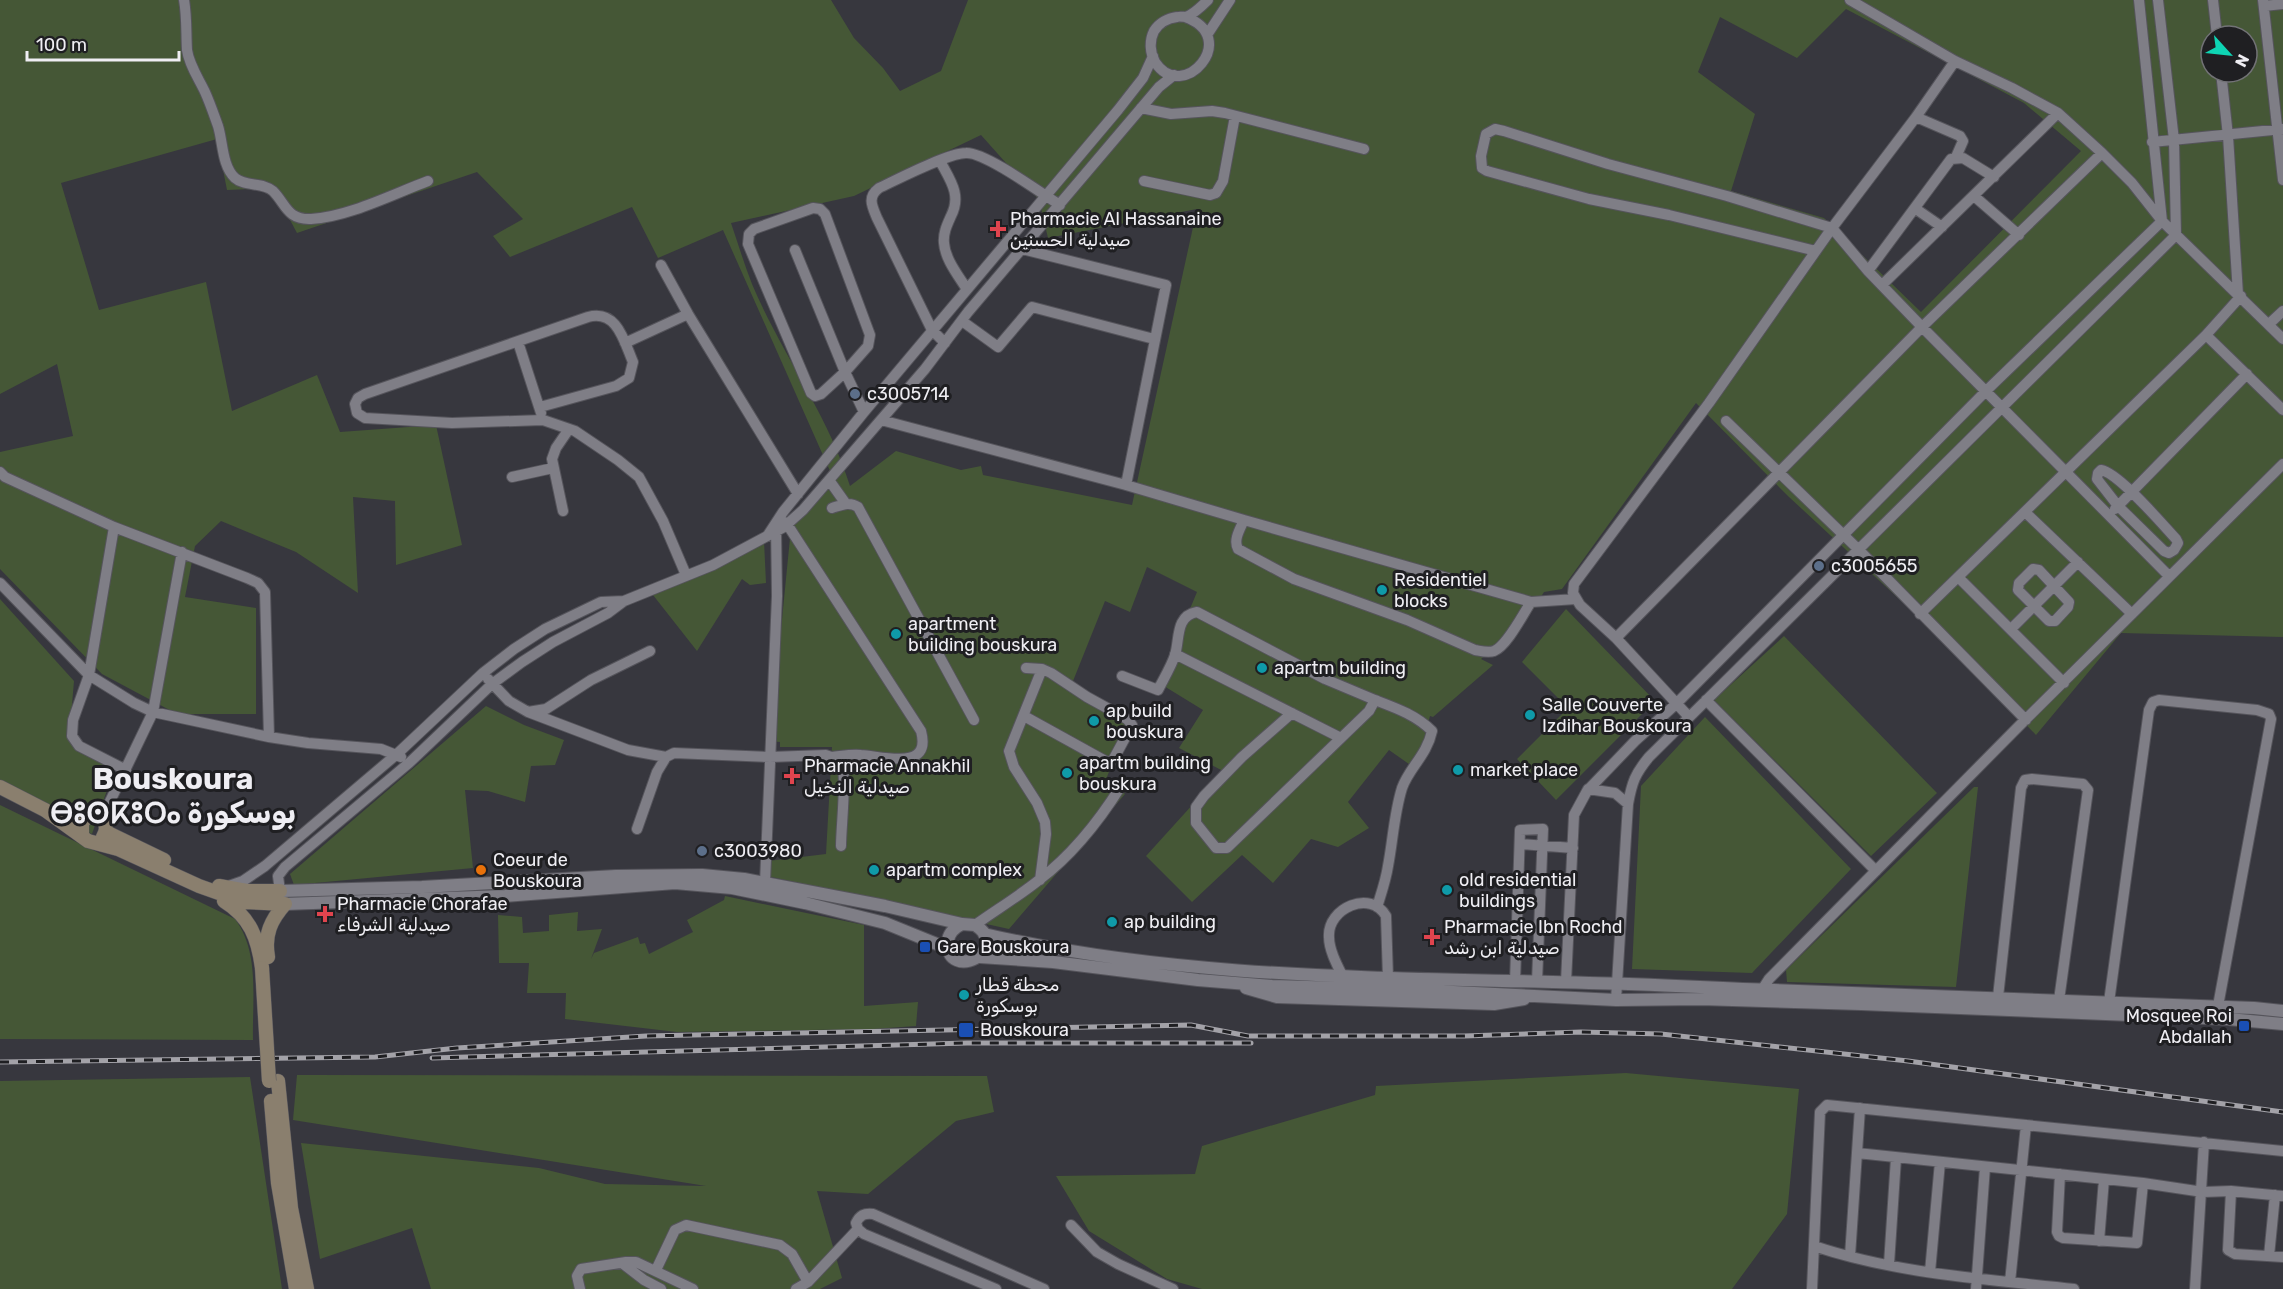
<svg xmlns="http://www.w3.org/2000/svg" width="2283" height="1289" viewBox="0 0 2283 1289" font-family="Rubik,'Noto Naskh Arabic','Noto Sans Tifinagh',sans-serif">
  <rect width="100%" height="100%" fill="#37373e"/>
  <!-- green -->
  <path fill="#455736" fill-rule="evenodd" d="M0,0H831L854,38L883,68L900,91L941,71L968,0H2283V637L2121,633L2036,735L1953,649L1789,497L1696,403L1562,589L1544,592L1527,619L1481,659L1493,665L1433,717L1430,716L1416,769L1389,750L1348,802L1369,828L1338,847L1311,839L1273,883L1242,855L1192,902L1146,856L1223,771L1179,748L1203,710L1159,683L1197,592L1147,567L1130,612L1105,601L1071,686L1129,718L1107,777L1125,794L1009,929L767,876L768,861L826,854L832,747H780V742L770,741L791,528L834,480L723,230L658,258L632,207L510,257L493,236L523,219L477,172L297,233L273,188L227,190L217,139L61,183L99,310L206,282L232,411L317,375L340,432L436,425L462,545L396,565L395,501L353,497L358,593L296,552L221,521L195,546L185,597L256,608V714H177L102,674L0,569V452L73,436L57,364L0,394ZM1846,9L2024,103L2081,151L1921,312L1824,218L1731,191L1755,114L1698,72L1720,17L1797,58ZM2211,36H2247V72H2211ZM981,135L1039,200L1048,238L1197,209L1132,505L983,475L981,466L961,470L896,451L850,486C828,414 781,353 752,284C744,264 738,243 731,223L854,196Z
    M764,541L766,583L750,585L742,579L697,651L653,595Z
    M0,599L74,681L69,740L116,764L92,834L0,790Z
    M1566,609L1655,701L1556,800L1517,759L1568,708L1522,662Z
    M1784,636L1937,793L1871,856L1714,700Z
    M486,706L524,725L564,740L555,765L531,766L525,802L488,791L465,790L473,868L294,885L290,874Z
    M1705,717L1851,869L1752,973L1632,969L1641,786Z
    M1974,787H1978L1956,987L1787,982L1786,970Z
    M0,805L235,919C260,952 252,1001 253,1040L0,1039Z
    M725,896L864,925V1006L918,1002L916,1026L873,1029L677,1032L565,1019L566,993H527L529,963H499L498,915L522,917L523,933L549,931V915L578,912L577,931L602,929L591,959L594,953L638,937L640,944L645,943L649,954L693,932L687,920L724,900Z
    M1626,1073L1799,1089L1787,1214L1732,1289H1202L1167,1279L1089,1231L1056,1176L1195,1174L1202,1146L1375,1095L1376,1086Z
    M297,1075L987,1076L994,1112L956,1121L868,1194L817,1191L842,1278L820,1289H431L412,1228L320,1259L301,1143L539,1168L605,1184L706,1186L293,1120Z
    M250,1077L282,1289H0V1081Z"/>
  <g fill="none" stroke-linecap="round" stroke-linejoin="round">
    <!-- minor casing -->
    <g stroke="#55545b" stroke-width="12">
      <path id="minor" d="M184,0C187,17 186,33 187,50C189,65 199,79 205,92C210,103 214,115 218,126C223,142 222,166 235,178C245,187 263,182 273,191C286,204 287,220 311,219C348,217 393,194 428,181
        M1850,0L1955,61L2012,88L2058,113L2102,153L2132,183L2162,221L2283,339
        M2213,0L2217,36
        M2263,0L2283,180
        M2264,6L2283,4
        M1185,17C1242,37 1183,105 1155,62C1150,53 1149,41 1154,31C1159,23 1168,18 1177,17C1178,16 1184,17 1186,17C1194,14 1202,6 1208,0
        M1207,35L1230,0
        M2221,72L2228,136L2238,294
        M1141,108L1171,114L1212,111L1225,113L1364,149
        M1916,117L1960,136L1963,141L1956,157
        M2152,142L2283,129
        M940,161C950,180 962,195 951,216C947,225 943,233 944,243C945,259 958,275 966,288
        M1144,181L1210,195L1216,193L1223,181L1235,116
        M1974,196L2019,235
        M1916,209L1942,227
        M1022,249L1166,285L1126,485
        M795,250L845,372L868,346L870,335L825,214L820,209L813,208L754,229L749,234L748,244L811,393L815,396L821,394L845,372L864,412
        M1816,251L1669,215L1589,199L1487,171L1482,168L1481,156L1486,134L1495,129L1504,131L1608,164L1727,196L1832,228L1868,271L1922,327L2169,576
        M661,265L688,314L798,494
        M1868,271L1951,159L1963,158L1994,177
        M1882,285L2058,113
        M962,321L998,347L1032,307L1154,339
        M2269,324L2283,311
        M2206,335L2283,410
        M518,342L541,413
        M625,343L688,314
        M945,343L932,330L877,218C872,206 867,197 879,188C898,179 948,153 966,153C985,152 1041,193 1060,205
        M540,407L616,386L629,378L633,362C624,341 617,309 588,317L365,394L358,398L355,404L357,413L365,418L452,423L543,420L575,431L618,460L639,477L663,521L686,575
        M881,420L1126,485L1244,520
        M1726,421L1858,549L2026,720
        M2101,470C2119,473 2162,524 2176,539L2178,543L2174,550L2169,553L2164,551L2118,506L2097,479L2098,473Z
        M0,472L5,477L114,527L247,578L258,583L265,592L269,737
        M512,477L553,468
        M829,480L846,504
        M832,508C842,505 849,501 858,507L974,720
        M2115,509L2247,374
        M563,511L552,459L556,448L569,429
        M2025,512L2132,614
        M781,520L787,524L921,731C932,772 882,756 861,755C851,754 842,756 832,757
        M114,527L89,675L73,720L72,736L79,746L126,770
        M768,535L783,512L864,412L1118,110L1143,78L1153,56
        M2033,569L2039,570L2069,602L2068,607L2055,621H2049L2018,590L2019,583Z
        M1958,577L2064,683
        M0,583L89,675L134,703L153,712L269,737L308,743L381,749L401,757
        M1531,602C1523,614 1507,646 1494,651C1488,653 1481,651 1475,650L1407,620L1294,579L1238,549C1233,540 1240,529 1244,520L1531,602L1576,599
        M1920,614L2206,335L2241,296
        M2011,629L2078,562
        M1616,638L1922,327L2102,153
        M1175,654L1341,738
        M1122,676L1158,690C1164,678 1171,667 1175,655C1180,639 1175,616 1197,612L1325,679L1375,700
        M488,679L509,701L528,712L628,750L666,757L674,753L770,757L826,755C834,757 840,762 843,770C846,784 841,829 841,846
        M1706,700L1876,871
        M528,712L546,709L591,680L650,651
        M1292,713L1242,757L1204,796L1196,807V823L1216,848H1227L1369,711L1375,700C1396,708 1416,715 1432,731C1427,755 1409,768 1402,788C1394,814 1393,840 1388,866C1386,880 1381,894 1377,907
        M1024,716L1109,763L1113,760L1132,725L1127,719L1087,697L1051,673L1042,669L1026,668
        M1689,717L1616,638L1580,605L1573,593L1574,584L1709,403L1832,228L1916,117L1955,61
        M1588,789L1615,793L1628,804
        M102,818L153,712L182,552
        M637,829L657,772L666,757
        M1520,844L1573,848
        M1040,880L1046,834L1045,822L1037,803L1014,767L1009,751L1042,669
        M765,883L777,596L776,526
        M226,887L243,881L265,866L397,754L483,673L514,649L545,629L601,602L624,601
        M280,891L278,876L285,867L409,763L492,684L522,662L553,642L608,613L624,601L713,565L784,527L803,510L925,369L968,312L1159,87L1174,75
        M975,925C996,910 1019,896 1039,880C1072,855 1099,821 1121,786
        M1343,977C1337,965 1329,950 1329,937C1327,908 1371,889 1386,916L1388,978
        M1515,982L1520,830L1543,829L1537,982
        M1566,982L1574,815L1587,791L1635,741L1676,704L1986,391L2162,221L2139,0
        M1762,990L1769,979L2018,727L2283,464
        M1998,997L2021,788L2025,780L2032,779L2083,784L2088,790L2059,1000
        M1616,1000L1628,804C1632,782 1635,774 1649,757L2176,235L2174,140L2158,0
        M2109,1002L2149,710L2153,702L2159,700L2257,710L2269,714L2271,719L2218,1006
        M1857,1153L2143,1183L2203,1192L2231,1191L2283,1196
        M2060,1174L2057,1232L2059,1236L2063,1238L2137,1243L2143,1183
        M2231,1191L2228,1250L2235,1254L2283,1257
        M1071,1225L1097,1252L1118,1264L1173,1289
        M2099,1241L2104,1179
        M1814,1246C1897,1274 1987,1279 2074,1289
        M1850,1256L1860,1108
        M2269,1256L2275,1195
        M622,1263L644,1280L661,1289
        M1889,1264L1896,1158
        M656,1270L675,1230L686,1225L780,1245L792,1254L808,1282
        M1930,1272L1940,1162
        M2010,1282L2026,1125
        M580,1289L577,1276L581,1269L626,1262H636L693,1289
        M796,1289L808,1282L858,1229
        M996,1289L864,1234L858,1229L856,1223C860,1215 864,1213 873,1214L1044,1289
        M1812,1289L1820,1112L1827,1105L2283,1151
        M1976,1289L1985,1167
        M2195,1289L2204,1142"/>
    </g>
    <!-- tertiary casing -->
    <g stroke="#55545b" stroke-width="14">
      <path id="tertiary" d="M280,891L422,887L616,876L702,875L744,879L885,906L962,924L975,925C1014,950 946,983 948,942C948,934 954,928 962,924
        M285,904L505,896L675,883L732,888L805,903L885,923L949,949
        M984,934C1182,980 1387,977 1589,983C1651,984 1712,988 1774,990C1934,996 2094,1002 2254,1008L2283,1011
        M980,957L1053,962L1198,980L1272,986L1412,990L1616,1000L1701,999L1861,1004L2228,1019L2283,1024
        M1246,988L1277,997L1494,1004L1524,999"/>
    </g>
    <!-- secondary casing -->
    <g stroke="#55545b" stroke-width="15">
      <path id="secondary" d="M0,787L45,810L88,841L118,849L199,886L244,902L285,904
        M106,832L164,860
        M82,835V823C93,807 113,821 103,837
        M219,886L247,891H280
        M224,901C250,917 258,938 262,968
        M268,957C264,934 271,920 285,904
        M278,1081L291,1208L307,1289
        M271,1101L278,1183L296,1289"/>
    </g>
    <!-- minor -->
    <use href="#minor" stroke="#7f7e86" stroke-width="10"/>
    <!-- tertiary -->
    <use href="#tertiary" stroke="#7f7e86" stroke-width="12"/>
    <!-- secondary -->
    <use href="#secondary" stroke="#8a7f6e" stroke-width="14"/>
    <!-- rail casing -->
    <g stroke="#a3a2a8" stroke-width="5">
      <path id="rail" d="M432,1058L967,1043H1251
        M0,1062L375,1057L457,1048L646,1036L1191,1025L1248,1036H1464L1581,1032L1661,1034L1908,1061L2283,1112"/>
    </g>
    <!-- rail -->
    <use href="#rail" stroke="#1f1f22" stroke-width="3" stroke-dasharray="9" stroke-linecap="butt"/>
    <!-- secondary-bridge casing -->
    <g stroke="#55545b" stroke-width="15" stroke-linecap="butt">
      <path id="secondary-bridge" d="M262,968L269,1081"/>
    </g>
    <!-- secondary-bridge -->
    <use href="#secondary-bridge" stroke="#8a7f6e" stroke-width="14"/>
  </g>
  <!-- markers -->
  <g fill="#e0444e" stroke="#1f1f22" stroke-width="2">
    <path d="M995 220h6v6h6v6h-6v6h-6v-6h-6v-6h6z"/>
    <path d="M789 767h6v6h6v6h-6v6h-6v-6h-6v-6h6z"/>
    <path d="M322 905h6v6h6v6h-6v6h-6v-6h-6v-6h6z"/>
    <path d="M1429 928h6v6h6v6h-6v6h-6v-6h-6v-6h6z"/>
  </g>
  <g fill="#5c6f8a" stroke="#1f1f22" stroke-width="2">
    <circle cx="855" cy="394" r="6"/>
    <circle cx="1819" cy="566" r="6"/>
    <circle cx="702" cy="851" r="6"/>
  </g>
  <g fill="#0f9aa8" stroke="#1f1f22" stroke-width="2">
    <circle cx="1382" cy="590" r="6"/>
    <circle cx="896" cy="634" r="6"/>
    <circle cx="1262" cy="668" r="6"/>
    <circle cx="1530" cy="715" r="6"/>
    <circle cx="1094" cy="721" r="6"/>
    <circle cx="1458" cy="770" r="6"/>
    <circle cx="1067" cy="773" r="6"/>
    <circle cx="874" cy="870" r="6"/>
    <circle cx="1447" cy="890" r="6"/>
    <circle cx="1112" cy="922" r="6"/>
    <circle cx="964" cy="995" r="6"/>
  </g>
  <circle fill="#e8710a" stroke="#1f1f22" stroke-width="2" cx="481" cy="870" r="6"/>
  <g fill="#1a4fb4" stroke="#1f1f22" stroke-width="2">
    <rect x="919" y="941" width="12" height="12" rx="3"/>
    <rect x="2238" y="1020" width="12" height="12" rx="3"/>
    <rect x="958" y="1022" width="16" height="16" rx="3"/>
  </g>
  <g text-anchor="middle" stroke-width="6" stroke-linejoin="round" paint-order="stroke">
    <!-- poi labels -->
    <g font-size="18" fill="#efeef3" stroke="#1f1f22" text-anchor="start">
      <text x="1010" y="225">Pharmacie Al Hassanaine<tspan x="1010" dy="21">صيدلية الحسنين</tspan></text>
      <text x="867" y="400">c3005714</text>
      <text x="1831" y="572">c3005655</text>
      <text x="1394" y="586">Residentiel<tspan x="1394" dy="21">blocks</tspan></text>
      <text x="908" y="630">apartment<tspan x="908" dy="21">building bouskura</tspan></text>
      <text x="1274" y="674">apartm building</text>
      <text x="1542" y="711">Salle Couverte<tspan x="1542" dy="21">Izdihar Bouskoura</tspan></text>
      <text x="1106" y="717">ap build<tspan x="1106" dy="21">bouskura</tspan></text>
      <text x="1079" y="769">apartm building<tspan x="1079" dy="21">bouskura</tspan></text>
      <text x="804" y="772">Pharmacie Annakhil<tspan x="804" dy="21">صيدلية النخيل</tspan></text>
      <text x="1470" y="776">market place</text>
      <text x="714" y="857">c3003980</text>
      <text x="493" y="866">Coeur de<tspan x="493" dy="21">Bouskoura</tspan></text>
      <text x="886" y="876">apartm complex</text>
      <text x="1459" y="886">old residential<tspan x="1459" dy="21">buildings</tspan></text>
      <text x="337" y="910">Pharmacie Chorafae<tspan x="337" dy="21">صيدلية الشرفاء</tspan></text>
      <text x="1124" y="928">ap building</text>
      <text x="1444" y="933">Pharmacie Ibn Rochd<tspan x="1444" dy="21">صيدلية ابن رشد</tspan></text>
      <text x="937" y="953">Gare Bouskoura</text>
      <text x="976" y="991">محطة قطار<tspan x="976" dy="21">بوسكورة</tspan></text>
      <text x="2232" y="1022" text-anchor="end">Mosquee Roi<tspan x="2232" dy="21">Abdallah</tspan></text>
      <text x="980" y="1036">Bouskoura</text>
    </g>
    <!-- town labels -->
    <g font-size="30" font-weight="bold" fill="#efeef3" stroke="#1f1f22">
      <text x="173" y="789">Bouskoura<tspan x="173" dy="34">ⴱⵓⵙⴽⵓⵔⴰ بوسكورة</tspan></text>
    </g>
  </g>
  <!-- north arrow -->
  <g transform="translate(2229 54) rotate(117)"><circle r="28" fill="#1f1f22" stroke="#727276" stroke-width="1.5"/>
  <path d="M0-4.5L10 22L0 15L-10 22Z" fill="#0ed5b4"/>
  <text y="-9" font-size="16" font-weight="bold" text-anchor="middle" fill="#efeef3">N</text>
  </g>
  <!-- scale -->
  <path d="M27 51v9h152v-9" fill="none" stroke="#efeef3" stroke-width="3"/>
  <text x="36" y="51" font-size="18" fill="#efeef3" stroke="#1f1f22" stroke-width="4.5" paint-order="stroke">100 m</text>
</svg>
